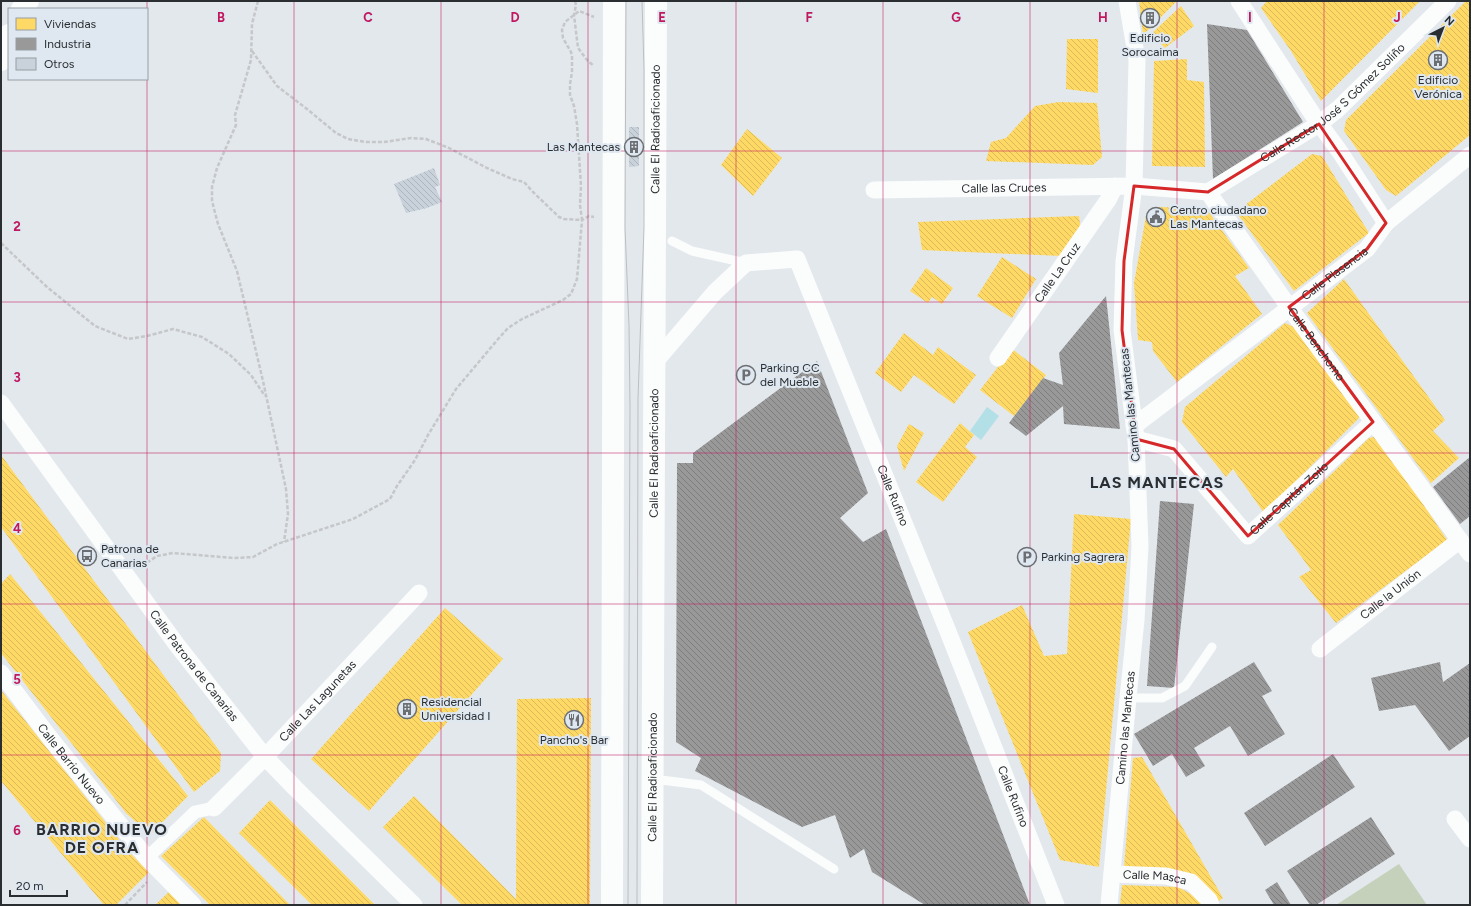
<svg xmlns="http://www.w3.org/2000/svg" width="1471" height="906" viewBox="0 0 1471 906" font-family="Figtree,sans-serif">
  <defs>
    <pattern id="homes-back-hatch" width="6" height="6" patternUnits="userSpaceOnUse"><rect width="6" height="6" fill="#ffd966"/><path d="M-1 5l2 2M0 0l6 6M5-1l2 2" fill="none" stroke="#dbbb59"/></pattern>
    <pattern id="industry-back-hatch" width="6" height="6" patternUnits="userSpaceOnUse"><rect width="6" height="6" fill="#999"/><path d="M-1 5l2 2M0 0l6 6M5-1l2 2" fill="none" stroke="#7d7d7d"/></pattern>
    <pattern id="building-back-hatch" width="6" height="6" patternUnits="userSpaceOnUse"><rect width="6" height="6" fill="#c9d2db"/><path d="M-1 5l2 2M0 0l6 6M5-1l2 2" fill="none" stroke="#adb5bc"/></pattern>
  </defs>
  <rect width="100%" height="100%" fill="#e3e8ed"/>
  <!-- pitch -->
  <path fill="#c6d1bc" d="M1399,864L1427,905H1336Z"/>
  <!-- water -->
  <path fill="#b2e0e6" d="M987,407L999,416L981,440L970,431Z"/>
  <!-- homes -->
  <path fill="url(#homes-back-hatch)" d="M1139,1H1177L1143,35Z
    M1267,1H1420L1321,101L1291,51L1261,8Z
    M1466,1H1470V135L1396,196L1386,190L1344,131L1346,120Z
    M1181,6L1194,26L1165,48L1151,34Z
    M1067,39H1098V93L1066,89Z
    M1187,59V80L1204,82L1205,167L1152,166L1154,61Z
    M1059,102L1097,103L1102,157L1093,165L986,161L991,142L1006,138L1035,106Z
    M747,129L782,158L753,196L721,165Z
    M1312,154L1322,156L1369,233L1294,291L1236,212Z
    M1155,207L1206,208L1249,268L1235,276L1262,314L1177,382L1153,351L1152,342L1138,340L1134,283L1146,216Z
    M1079,216L1081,230L1061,256L922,250L918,222Z
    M1002,257L1036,279L1012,318L977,296Z
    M926,268L953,288L942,304L932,297L928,303L910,291Z
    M1344,279L1445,420L1433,431L1459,458L1431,483L1307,313Z
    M1285,323L1294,327L1361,416L1264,513L1233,469L1226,477L1182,422L1185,407Z
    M904,333L933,355L938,347L976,375L954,404L914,375L901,392L875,373Z
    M1012,349L1046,375L1014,416L980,390Z
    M960,423L974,435L965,447L977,457L943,502L916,482Z
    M909,424L924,433L904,471L897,446Z
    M1378,436L1447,540L1336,623L1299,577L1311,570L1278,525L1369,438Z
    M1,455L221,753L220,771L194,792L1,527Z
    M1074,514L1131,519L1099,867L1060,860L968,632L1022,605L1044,656L1067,654Z
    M10,574L188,796L150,835L126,813L1,653V584Z
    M445,608L503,659L369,811L311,759Z
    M1,690L128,851L149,872L116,905H104L1,781Z
    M591,698L590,905H462L383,827L414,796L516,899L517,699Z
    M1142,757L1223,898L1219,901L1216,896L1124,867L1133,758Z
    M270,800L375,905H312L239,833Z
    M204,817L290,905H210L161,856Z
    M1122,885L1178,887L1191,894L1203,905H1120Z
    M169,892L182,905H155Z"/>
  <!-- industry -->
  <path fill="url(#industry-back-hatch)" d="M1207,24L1247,30L1303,122L1213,179Z
    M1106,296L1120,429L1064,424L1063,406L1026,436L1009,423L1043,378L1063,385L1059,353Z
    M817,361L868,493L840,518L863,542L886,529L1030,905H925L872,872L864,849L850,858L835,815L802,827L695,771L701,758L676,742L677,463H693V453Z
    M1470,457V516L1460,524L1433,487Z
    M1160,501L1194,504L1174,688L1147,686Z
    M1254,662L1272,691L1262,696L1285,734L1248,756L1230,726L1194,748L1205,766L1186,777L1172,754L1153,766L1134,734Z
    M1440,662L1443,682L1470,663V736L1449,751L1415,705L1379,711L1371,678Z
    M1333,754L1355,787L1265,846L1244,813Z
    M1371,817L1395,854L1316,905H1310L1287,871Z
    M1277,882L1291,905H1274L1265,890Z"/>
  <!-- building -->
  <path fill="url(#building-back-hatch)" d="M629,127H639V166L629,167Z
    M434,168L440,185L435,187L442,202L427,208L406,213L394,184Z"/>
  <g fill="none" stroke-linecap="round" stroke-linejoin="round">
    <!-- path -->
    <path stroke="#c5c7c9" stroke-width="2.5" stroke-dasharray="4 2" stroke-linecap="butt" d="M258,1L252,24L251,60L235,115L236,125L217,168L212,187V201L218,224L237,271L263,381L286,489L288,514L284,542
      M575,1L576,5L574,15L578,48L587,60L594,66
      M252,51L277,86L307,109L336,133L348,139L366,142H384L411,138L426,139L449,148L487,168L512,179L524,182L533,192L559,217L564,219L582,220L580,205L581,186L577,124L574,106L570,95V84L572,72V56L571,52L563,38L562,30L565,22L579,11L594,17
      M1,243L47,287L95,326L128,339L147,336L173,329L202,337L229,354L251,375L265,396
      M142,566L157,556L173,553L234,558L253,557L277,544L353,519L390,499L397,486L415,460L428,435L456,389L499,338L508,328L522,319L563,300L571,294L577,279L582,220L589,216L594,217
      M125,905L147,882"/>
    <!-- service -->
    <path stroke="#fbfcfc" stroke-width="9" d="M672,241L692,251L746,263
      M1128,698H1162L1185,686L1212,647
      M653,779L701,785L834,869"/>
    <!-- pedestrian -->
    <path stroke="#fbfcfc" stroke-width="13" d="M147,858L195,812L214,808"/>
    <!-- minor -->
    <g stroke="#fbfcfc" stroke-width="17">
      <path d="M1239,1L1313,115L1340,152L1386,223"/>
      <path id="s1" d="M874,190L1134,186L1208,192L1289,307L1470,554"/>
      <path id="s2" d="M1208,192L1319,124L1338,109L1448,1"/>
      <path id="s3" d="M998,358L1108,200L1115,186"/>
      <path id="s4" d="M655,362L715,292L746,263L797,259L947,629L1056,905"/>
      <path id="s5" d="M1,403L177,645L265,757L295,788L414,905"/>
      <path id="s6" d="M1134,426L1367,249L1386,223L1470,155"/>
      <path id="s7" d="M1136,439L1174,449L1248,536L1373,422"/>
      <path id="s8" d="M1320,649L1460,540"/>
      <path id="s9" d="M1,673L50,738L147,858L193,905"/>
      <path id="s10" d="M214,808L265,757L419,593"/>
      <path d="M1455,819L1470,839"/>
      <path id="s11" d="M1112,874L1166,876L1191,882L1209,900L1211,905"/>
      <path id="s12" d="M1109,905L1128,698L1136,620L1140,546L1136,439L1122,330L1124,261L1134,186L1137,60L1127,1"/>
    </g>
    <!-- tertiary -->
    <g stroke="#fbfcfc" stroke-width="22">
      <path d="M22,9L28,1"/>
      <path d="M1,60L9,35"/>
      <path d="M612,905L614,1"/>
      <path id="s13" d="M652,905L656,1"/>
    </g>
    <!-- tram -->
    <path stroke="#bdbec0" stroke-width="1" d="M626,1L625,228L629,326L630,406L628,905
      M637,905L638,398L644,228V69L642,1"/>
  </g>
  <!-- marked area -->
  <path fill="none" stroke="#d62828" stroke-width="3" stroke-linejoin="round" d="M1319,124L1386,223L1367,249L1289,307L1373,422L1248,536L1174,449L1136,439L1122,330L1124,261L1134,186L1208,192Z"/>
  <!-- grid -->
  <path fill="none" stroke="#c2185b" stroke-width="1" stroke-opacity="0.55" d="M147,1V905M294,1V905M441,1V905M588,1V905M736,1V905M883,1V905M1030,1V905M1177,1V905M1324,1V905M1,151H1470M1,302H1470M1,453H1470M1,604H1470M1,755H1470"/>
  <!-- icons -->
  <defs>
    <g id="building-ring" transform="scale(1)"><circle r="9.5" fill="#dfe8f1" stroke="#6b6f73" stroke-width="1.5"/><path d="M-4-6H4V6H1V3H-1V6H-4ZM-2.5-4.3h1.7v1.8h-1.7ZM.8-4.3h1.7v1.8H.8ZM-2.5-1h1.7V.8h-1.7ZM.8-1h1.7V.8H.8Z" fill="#6b6f73"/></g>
    <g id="civic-ring" transform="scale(1)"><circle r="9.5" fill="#dfe8f1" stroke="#6b6f73" stroke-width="1.5"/><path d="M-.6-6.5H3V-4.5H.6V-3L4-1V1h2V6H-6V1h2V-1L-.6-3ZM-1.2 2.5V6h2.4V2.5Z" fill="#6b6f73"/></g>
    <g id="parking-ring" transform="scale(1)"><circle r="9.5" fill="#dfe8f1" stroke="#6b6f73" stroke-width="1.5"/><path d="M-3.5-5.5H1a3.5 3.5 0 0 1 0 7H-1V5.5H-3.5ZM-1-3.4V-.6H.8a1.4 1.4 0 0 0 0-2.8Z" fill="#6b6f73"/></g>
    <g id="bus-ring" transform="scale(1)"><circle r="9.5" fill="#dfe8f1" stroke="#6b6f73" stroke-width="1.5"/><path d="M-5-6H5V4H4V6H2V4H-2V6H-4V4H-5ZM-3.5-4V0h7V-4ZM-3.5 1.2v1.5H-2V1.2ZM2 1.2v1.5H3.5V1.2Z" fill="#6b6f73"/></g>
    <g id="restaurant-ring" transform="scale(1)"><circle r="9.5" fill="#dfe8f1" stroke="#6b6f73" stroke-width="1.5"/><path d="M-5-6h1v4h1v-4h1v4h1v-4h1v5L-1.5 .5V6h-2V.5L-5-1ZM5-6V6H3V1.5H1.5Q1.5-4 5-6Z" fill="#6b6f73"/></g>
  </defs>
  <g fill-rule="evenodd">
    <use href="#building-ring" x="1150" y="18"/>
    <use href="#building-ring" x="1438" y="60"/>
    <use href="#building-ring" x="634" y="147"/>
    <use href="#civic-ring" x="1156" y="217"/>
    <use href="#parking-ring" x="746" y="375"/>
    <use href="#bus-ring" x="87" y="556"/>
    <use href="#parking-ring" x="1027" y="557"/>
    <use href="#building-ring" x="407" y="709"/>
    <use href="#restaurant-ring" x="574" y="720"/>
  </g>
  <g text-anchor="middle" stroke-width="4" stroke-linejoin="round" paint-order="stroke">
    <!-- poi labels -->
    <g font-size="12" fill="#2a2e31" stroke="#dfe8f1" text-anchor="start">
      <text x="1150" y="42" text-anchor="middle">Edificio<tspan x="1150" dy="14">Sorocaima</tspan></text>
      <text x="1438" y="84" text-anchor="middle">Edificio<tspan x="1438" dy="14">Verónica</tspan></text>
      <text x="620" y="151" text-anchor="end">Las Mantecas</text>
      <text x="1170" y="214">Centro ciudadano<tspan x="1170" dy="14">Las Mantecas</tspan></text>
      <text x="760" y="372">Parking CC<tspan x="760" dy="14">del Mueble</tspan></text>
      <text x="101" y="553">Patrona de<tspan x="101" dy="14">Canarias</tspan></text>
      <text x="1041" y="561">Parking Sagrera</text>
      <text x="421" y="706">Residencial<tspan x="421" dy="14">Universidad I</tspan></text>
      <text x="574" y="744" text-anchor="middle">Pancho's Bar</text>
    </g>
    <!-- street labels -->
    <g font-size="12" fill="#2a2e31" stroke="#dfe8f1">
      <text dy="4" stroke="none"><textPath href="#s2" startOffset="154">Calle Rector José S Gómez Soliño</textPath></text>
      <text dy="4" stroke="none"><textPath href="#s13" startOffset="776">Calle El Radioaficionado</textPath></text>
      <text dy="4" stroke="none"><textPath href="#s1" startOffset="130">Calle las Cruces</textPath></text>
      <text dy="4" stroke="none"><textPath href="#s3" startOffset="104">Calle La Cruz</textPath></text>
      <text dy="4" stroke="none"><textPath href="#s6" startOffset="252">Calle Plasencia</textPath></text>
      <text dy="4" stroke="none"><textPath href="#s1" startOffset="521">Calle Benchomo</textPath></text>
      <text transform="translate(1130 405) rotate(-96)" y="4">Camino las Mantecas</text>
      <text dy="4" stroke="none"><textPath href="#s13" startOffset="452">Calle El Radioaficionado</textPath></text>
      <text dy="4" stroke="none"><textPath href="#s4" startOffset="441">Calle Rufino</textPath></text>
      <text dy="4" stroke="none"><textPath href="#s7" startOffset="209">Calle Capitán Zoilo</textPath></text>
      <text dy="4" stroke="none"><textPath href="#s8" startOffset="89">Calle la Unión</textPath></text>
      <text dy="4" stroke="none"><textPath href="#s5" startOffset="326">Calle Patrona de Canarias</textPath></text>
      <text dy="4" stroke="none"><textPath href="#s10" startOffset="149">Calle Las Lagunetas</textPath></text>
      <text dy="4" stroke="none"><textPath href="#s12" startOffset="178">Camino las Mantecas</textPath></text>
      <text dy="4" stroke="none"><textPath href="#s9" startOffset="115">Calle Barrio Nuevo</textPath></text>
      <text dy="4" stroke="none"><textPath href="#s13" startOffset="128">Calle El Radioaficionado</textPath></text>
      <text dy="4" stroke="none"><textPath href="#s4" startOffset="765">Calle Rufino</textPath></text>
      <text dy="4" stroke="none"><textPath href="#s11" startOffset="43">Calle Masca</textPath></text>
    </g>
    <!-- district labels -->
    <g font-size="16" font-weight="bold" letter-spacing="1" fill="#2a2e31" stroke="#dfe8f1">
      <text x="1157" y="488">LAS MANTECAS</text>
      <text x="102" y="835">BARRIO NUEVO<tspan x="102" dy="18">DE OFRA</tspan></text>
    </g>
  </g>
  <g font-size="13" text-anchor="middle" font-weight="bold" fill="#c2185b" stroke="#dfe8f1" stroke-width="4" stroke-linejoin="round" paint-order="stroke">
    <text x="221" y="22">B</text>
    <text x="368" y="22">C</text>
    <text x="515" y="22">D</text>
    <text x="662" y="22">E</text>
    <text x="809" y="22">F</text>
    <text x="956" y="22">G</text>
    <text x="1103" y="22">H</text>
    <text x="1250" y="22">I</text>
    <text x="1397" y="22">J</text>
    <text x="17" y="231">2</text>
    <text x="17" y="382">3</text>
    <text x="17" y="533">4</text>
    <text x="17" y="684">5</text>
    <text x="17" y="835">6</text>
  </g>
  <!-- border -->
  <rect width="1471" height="906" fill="none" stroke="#2a2e31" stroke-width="4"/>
  <!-- legend -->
  <rect x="8" y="8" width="140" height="72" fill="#dfe8f1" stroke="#979ea4"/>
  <rect x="16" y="18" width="20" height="12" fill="#ffd966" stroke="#979ea4"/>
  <text x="44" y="28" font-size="12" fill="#2a2e31">Viviendas</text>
  <rect x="16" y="38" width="20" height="12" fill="#999999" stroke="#979ea4"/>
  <text x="44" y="48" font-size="12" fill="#2a2e31">Industria</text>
  <rect x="16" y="58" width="20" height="12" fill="#c9d2db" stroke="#979ea4"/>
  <text x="44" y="68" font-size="12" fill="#2a2e31">Otros</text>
  <!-- north arrow -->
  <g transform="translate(1443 28) rotate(42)" stroke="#dfe8f1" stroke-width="3" paint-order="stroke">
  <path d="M0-3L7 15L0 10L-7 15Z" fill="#2a2e31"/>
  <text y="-6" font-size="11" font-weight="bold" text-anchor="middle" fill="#2a2e31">N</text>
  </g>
  <!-- scale -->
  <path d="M10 890v6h57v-6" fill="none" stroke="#2a2e31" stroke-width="2"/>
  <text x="16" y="890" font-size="12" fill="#2a2e31" stroke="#dfe8f1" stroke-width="3" paint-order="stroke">20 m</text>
</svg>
